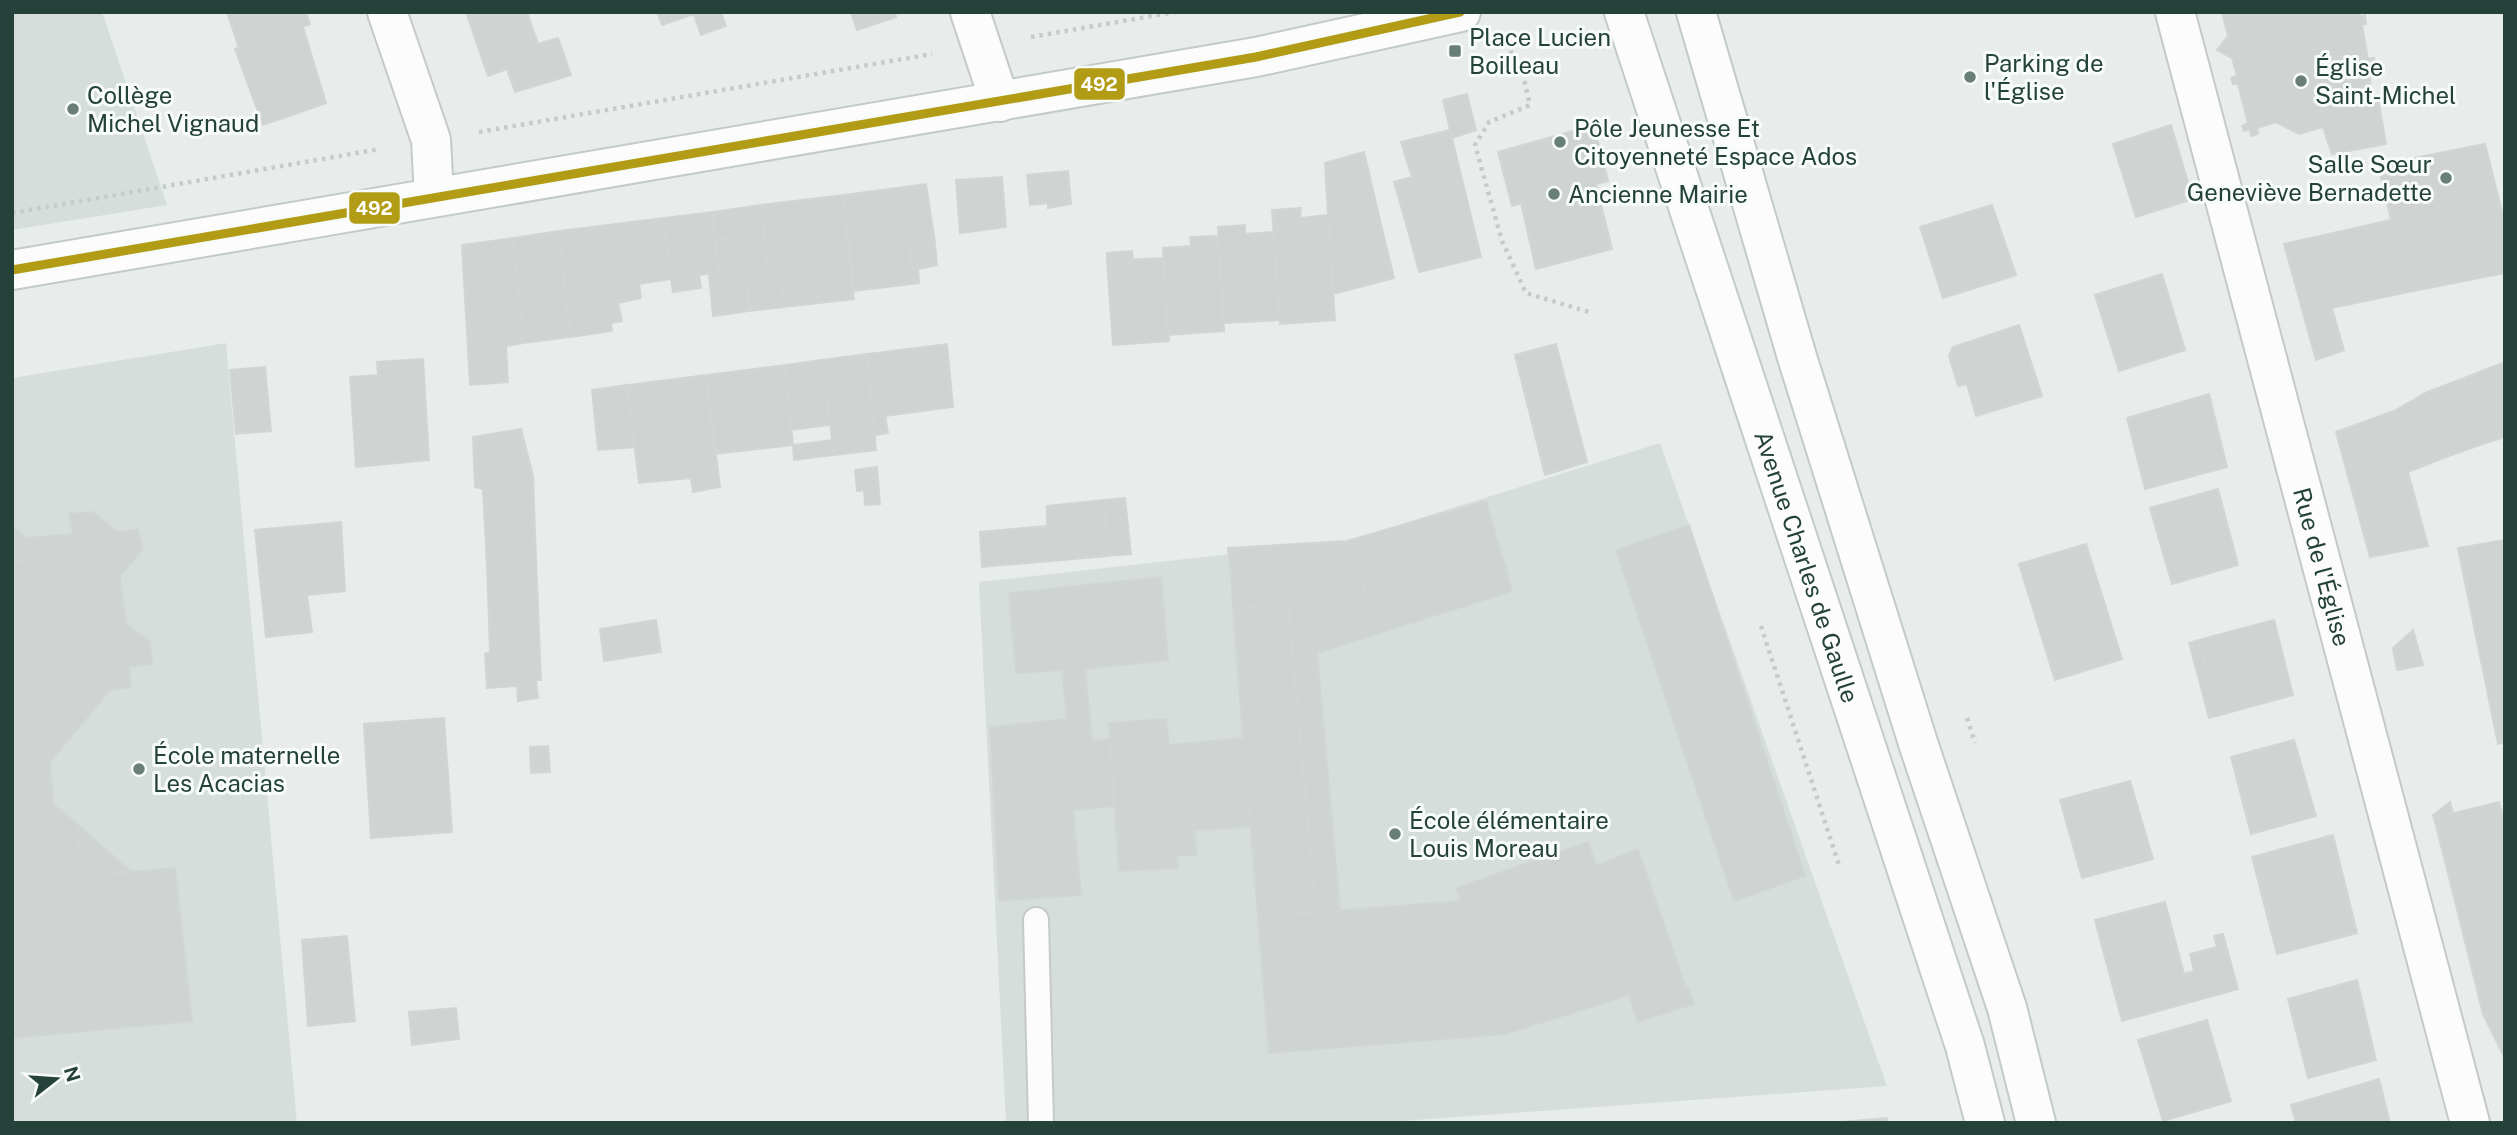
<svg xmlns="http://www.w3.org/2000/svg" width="2517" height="1135" font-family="'Public Sans',sans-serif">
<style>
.built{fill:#d6dedb}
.building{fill:#cfd4d2;stroke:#d1d6d4;stroke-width:2}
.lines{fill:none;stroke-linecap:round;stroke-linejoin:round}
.lane-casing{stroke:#c5cac8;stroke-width:28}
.street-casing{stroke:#c5cac8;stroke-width:42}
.secondary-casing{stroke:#c3cbc8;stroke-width:42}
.path{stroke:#c3ccca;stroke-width:4.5;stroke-dasharray:3.5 5;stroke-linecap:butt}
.lane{stroke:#fcfcfc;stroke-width:24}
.street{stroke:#fcfcfc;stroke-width:38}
.secondary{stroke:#fcfcfc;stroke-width:38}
.bus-1-casing{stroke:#f7fbf9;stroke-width:14}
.bus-1{stroke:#b29c16;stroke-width:9}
.poi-dot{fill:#697e78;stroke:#f7fbf9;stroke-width:2.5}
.labels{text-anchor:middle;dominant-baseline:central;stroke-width:6;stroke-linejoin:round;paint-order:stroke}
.poi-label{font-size:24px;fill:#24423a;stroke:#f7fbf9;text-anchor:start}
.street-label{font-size:24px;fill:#24423a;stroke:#f7fbf9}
.line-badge{stroke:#f7fbf9;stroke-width:2.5}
.badge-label{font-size:19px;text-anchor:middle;font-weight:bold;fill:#fff}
</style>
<rect width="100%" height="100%" fill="#e8edeb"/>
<path class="built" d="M 12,12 L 102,12 L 167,205 L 12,230 Z
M 226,343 L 297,1123 L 12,1123 L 12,378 Z
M 1660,443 L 1887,1086 L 1375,1123 L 1006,1123 L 979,582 L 1347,541 Z"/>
<path class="building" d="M 227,12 L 306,12 L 310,24 L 239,48 Z
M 466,12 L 527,12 L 538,44 L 558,38 L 571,75 L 515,92 L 507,69 L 488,76 Z
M 657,12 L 693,12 L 694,14 L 662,25 Z
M 693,12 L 721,12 L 726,26 L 701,35 Z
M 851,12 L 895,12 L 896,17 L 857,30 Z
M 2222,12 L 2359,12 L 2360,17 L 2365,15 L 2366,24 L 2362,25 L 2368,59 L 2374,58 L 2376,67 L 2369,69 L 2372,99 L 2378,98 L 2386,144 L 2332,154 L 2323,127 L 2299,134 L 2276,122 L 2257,128 L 2258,134 L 2251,136 L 2250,129 L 2244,131 L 2242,126 L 2248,123 L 2238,84 L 2233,84 L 2231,78 L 2237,76 L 2232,58 L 2217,50 L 2228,36 Z
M 303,27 L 326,103 L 263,125 L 235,49 Z
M 1467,94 L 1476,130 L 1452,138 L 1443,100 Z
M 1594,125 L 1608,181 L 1596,184 L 1612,249 L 1536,269 L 1521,203 L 1512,206 L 1498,152 Z
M 2171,125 L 2193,199 L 2136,217 L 2113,144 Z
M 1450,130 L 1470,212 L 1407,227 L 1394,182 L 1412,177 L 1401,142 Z
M 2485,144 L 2498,196 L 2391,220 L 2378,165 Z
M 1364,152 L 1383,233 L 1374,235 L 1367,205 L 1328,215 L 1325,163 Z
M 1068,171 L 1071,204 L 1048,208 L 1048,203 L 1030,205 L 1027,175 Z
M 1002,177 L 1006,227 L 960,233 L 956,180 Z
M 926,184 L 935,243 L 910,247 L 912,267 L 888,270 L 884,251 L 850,255 L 843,195 Z
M 843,195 L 854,299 L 784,307 L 781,265 L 768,267 L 761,205 Z
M 2498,196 L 2505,223 L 2505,273 L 2408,292 L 2391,220 Z
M 761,205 L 764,235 L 715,240 L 712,212 Z
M 1367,205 L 1374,235 L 1383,233 L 1394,278 L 1333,294 L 1328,215 Z
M 1992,205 L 2016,275 L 1943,298 L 1920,227 Z
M 1301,208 L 1300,218 L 1328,215 L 1335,320 L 1280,324 L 1272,210 Z
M 712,212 L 719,272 L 671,279 L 663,218 Z
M 1470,212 L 1481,257 L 1419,272 L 1407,227 Z
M 663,218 L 671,279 L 639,284 L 641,298 L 618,303 L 622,321 L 611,323 L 612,331 L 570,337 L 559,231 Z
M 2391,220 L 2408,292 L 2332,308 L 2344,350 L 2316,360 L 2284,244 Z
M 1245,225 L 1245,234 L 1273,232 L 1280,320 L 1224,323 L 1218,227 Z
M 559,231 L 570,337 L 524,343 L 513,238 Z
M 764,235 L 768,267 L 746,269 L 749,311 L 713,316 L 709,274 L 719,272 L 715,240 Z
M 1217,236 L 1224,331 L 1168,335 L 1163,248 L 1191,246 L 1190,237 Z
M 513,238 L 524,343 L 506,346 L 508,382 L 470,385 L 462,245 Z
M 935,243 L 937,265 L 918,269 L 919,283 L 854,291 L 850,255 L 884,251 L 888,270 L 912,267 L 910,247 Z
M 1132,251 L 1133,259 L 1107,261 L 1107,253 Z
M 1163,258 L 1169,341 L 1113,345 L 1107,261 Z
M 781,265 L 784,307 L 749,311 L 746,269 Z
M 2162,274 L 2185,350 L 2119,371 L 2095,295 Z
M 699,275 L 701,288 L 673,292 L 671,279 Z
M 2019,325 L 2042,396 L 1976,416 L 1967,384 L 1958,386 L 1949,356 L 1953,347 Z
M 947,344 L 953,407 L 885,416 L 888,433 L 875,435 L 867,354 Z
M 1556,344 L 1587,462 L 1545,475 L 1515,355 Z
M 867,354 L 876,450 L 834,455 L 822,360 Z
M 423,359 L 429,460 L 356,467 L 351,389 L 379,385 L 377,362 Z
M 822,360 L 830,425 L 791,430 L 785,365 Z
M 2505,362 L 2505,437 L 2486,443 L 2464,378 Z
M 785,365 L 793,445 L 715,454 L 706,375 Z
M 265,367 L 271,431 L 236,434 L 230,370 Z
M 378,375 L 379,385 L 351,389 L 350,377 Z
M 706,375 L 720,487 L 693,492 L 691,478 L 639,483 L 627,385 Z
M 2464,378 L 2486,443 L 2449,456 L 2427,392 Z
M 627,385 L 635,447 L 598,450 L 592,390 Z
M 2427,392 L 2449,456 L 2408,472 L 2428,546 L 2370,557 L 2336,432 L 2394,411 Z
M 2209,394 L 2227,467 L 2145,489 L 2127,418 Z
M 521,429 L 533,476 L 536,559 L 487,565 L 483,489 L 475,487 L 473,437 Z
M 832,440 L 834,455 L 794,460 L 793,445 Z
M 877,467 L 880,504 L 865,505 L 864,490 L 857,491 L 855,470 Z
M 2218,489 L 2238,565 L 2172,584 L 2150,508 Z
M 1125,498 L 1131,554 L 1107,556 L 1104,500 Z
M 1104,500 L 1107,556 L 982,567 L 980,532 L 1047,526 L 1047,506 Z
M 1486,501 L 1506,569 L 1370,608 L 1359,571 L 1232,585 L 1228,548 L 1347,541 Z
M 92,512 L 118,532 L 138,529 L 143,549 L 120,576 L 126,624 L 150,642 L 152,664 L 129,667 L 131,687 L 110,690 L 50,762 L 53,804 L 77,824 L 81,868 L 91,875 L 175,868 L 192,1021 L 12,1038 L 12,562 L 53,558 L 73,534 L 69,514 Z
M 341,522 L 345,591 L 307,595 L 312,632 L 266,637 L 255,530 Z
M 1689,525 L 1805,876 L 1734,901 L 1616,550 Z
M 12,526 L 27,538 L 73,534 L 53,558 L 12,562 Z
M 2505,540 L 2505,645 L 2479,651 L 2458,548 Z
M 2086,544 L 2122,659 L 2055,680 L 2019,564 Z
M 536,559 L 541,680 L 536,680 L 538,698 L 518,701 L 517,686 L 487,688 L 485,654 L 490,652 L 487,565 Z
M 1506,569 L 1512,591 L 1317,653 L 1340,911 L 1316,913 L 1288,603 L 1233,609 L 1232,585 L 1359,571 L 1370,608 Z
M 1161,577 L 1168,660 L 1085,669 L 1092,741 L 1110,739 L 1114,806 L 1073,810 L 1081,895 L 999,901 L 990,727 L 1067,719 L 1062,670 L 1016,673 L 1009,593 Z
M 1288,603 L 1316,913 L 1258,917 L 1249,808 L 1175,813 L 1177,831 L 1195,830 L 1196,855 L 1177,856 L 1178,868 L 1119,871 L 1109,723 L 1166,719 L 1169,745 L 1243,738 L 1233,609 Z
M 656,620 L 661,652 L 604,661 L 600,629 Z
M 2274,620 L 2293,695 L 2209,718 L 2201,687 L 2210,685 L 2199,640 Z
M 2413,630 L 2423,665 L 2397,670 L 2393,648 Z
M 2199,640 L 2210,685 L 2201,687 L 2189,643 Z
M 2505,645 L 2505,742 L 2498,744 L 2479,651 Z
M 444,718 L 452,832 L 371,838 L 364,724 Z
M 2294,740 L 2316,816 L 2251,834 L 2231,757 Z
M 548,746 L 550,772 L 531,773 L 530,747 Z
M 2130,781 L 2153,859 L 2082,878 L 2060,800 Z
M 2450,802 L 2453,813 L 2434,818 L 2433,815 Z
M 2499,802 L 2505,825 L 2505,864 L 2449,877 L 2434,818 Z
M 1249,808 L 1251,827 L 1177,831 L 1175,813 Z
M 77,824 L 133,873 L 91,875 L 81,868 Z
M 2333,835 L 2357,933 L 2277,954 L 2252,857 Z
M 1588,842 L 1596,866 L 1638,849 L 1686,988 L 1688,987 L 1694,1004 L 1638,1022 L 1629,995 L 1506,1034 L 1269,1053 L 1258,917 L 1461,901 L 1456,888 Z
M 2505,864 L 2505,1020 L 2483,1014 L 2449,877 Z
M 2165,902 L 2184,974 L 2194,971 L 2190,954 L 2217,947 L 2214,936 L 2223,934 L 2238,989 L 2122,1021 L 2095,920 Z
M 347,936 L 355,1021 L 308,1026 L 302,940 Z
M 2357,980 L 2376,1060 L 2308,1078 L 2288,999 Z
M 456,1008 L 459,1039 L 412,1045 L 409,1012 Z
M 2483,1014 L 2505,1020 L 2505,1059 Z
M 2207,1020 L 2231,1101 L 2163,1121 L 2138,1040 Z
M 2379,1079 L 2390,1123 L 2296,1123 L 2291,1105 Z
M 1887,1118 L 1887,1123 L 1828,1123 Z"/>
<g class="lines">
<g class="lane-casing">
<path id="lane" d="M 1036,920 L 1041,1123"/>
</g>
<g class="street-casing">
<g id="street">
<path d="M 387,12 L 431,140 L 434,196"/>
<path d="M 970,12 L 1000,102"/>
<path id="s1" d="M 2175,12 L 2470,1123"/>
</g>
</g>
<g class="secondary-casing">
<g id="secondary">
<path id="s2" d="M 1624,12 L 1965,1046 L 1985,1123"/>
<path d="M 1696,12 L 1797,357 L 1919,746 L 2007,1008 L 2036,1123"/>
<path d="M 12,270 L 1256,57 L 1461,12"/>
</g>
</g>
<path class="path" d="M 1507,34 L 1513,61 L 1523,75 L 1530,105 L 1489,122 L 1475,145 L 1502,241 L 1526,293 L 1589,312
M 1031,37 L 1175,12
M 479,132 L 932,54
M 12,213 L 380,149
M 1761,626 L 1839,865
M 1967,718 L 1975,743"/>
<use href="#lane" class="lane"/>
<use href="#street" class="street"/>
<use href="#secondary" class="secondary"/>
<g class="bus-1-casing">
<path id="bus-1" d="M 12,270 L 1256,57 L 1460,12"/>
</g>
<use href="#bus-1" class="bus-1"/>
</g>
<g class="poi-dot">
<rect x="1448" y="44" width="14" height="14" rx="3.5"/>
<circle cx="1970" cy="77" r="7"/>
<circle cx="2301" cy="81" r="7"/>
<circle cx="73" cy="109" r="7"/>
<circle cx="1560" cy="142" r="7"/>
<circle cx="2446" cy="178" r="7"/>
<circle cx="1554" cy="194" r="7"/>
<circle cx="139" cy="769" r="7"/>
<circle cx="1395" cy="834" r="7"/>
</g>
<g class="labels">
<g class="poi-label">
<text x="1469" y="37">Place Lucien<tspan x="1469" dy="28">Boilleau</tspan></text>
<text x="1984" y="63">Parking de<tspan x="1984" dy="28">l'Église</tspan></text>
<text x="2315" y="67">Église<tspan x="2315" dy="28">Saint-Michel</tspan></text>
<text x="87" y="95">Collège<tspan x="87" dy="28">Michel Vignaud</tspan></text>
<text x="1574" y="128">Pôle Jeunesse Et<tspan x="1574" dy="28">Citoyenneté Espace Ados</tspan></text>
<text x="2432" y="164" text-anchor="end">Salle Sœur<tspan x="2432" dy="28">Geneviève Bernadette</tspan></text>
<text x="1568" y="194">Ancienne Mairie</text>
<text x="153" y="755">École maternelle<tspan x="153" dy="28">Les Acacias</tspan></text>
<text x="1409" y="820">École élémentaire<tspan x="1409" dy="28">Louis Moreau</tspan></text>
</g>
<g class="street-label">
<text stroke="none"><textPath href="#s2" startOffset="584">Avenue Charles de Gaulle</textPath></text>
<text stroke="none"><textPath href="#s1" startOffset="574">Rue de l'Église</textPath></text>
</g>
</g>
<g class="line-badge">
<rect x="1073" y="67" width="53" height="34" rx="7" fill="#b29c16"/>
<rect x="348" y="191" width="53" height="34" rx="7" fill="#b29c16"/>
</g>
<g class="badge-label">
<text x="1099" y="91">492</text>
<text x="374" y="215">492</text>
</g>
<rect width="2517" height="1135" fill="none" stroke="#24423a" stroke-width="28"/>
<g transform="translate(56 1079) rotate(73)" stroke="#f7fbf9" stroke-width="5" paint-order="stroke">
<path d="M0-5L12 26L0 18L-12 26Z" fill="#24423a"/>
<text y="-10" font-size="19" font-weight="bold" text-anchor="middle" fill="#24423a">N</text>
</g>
</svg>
